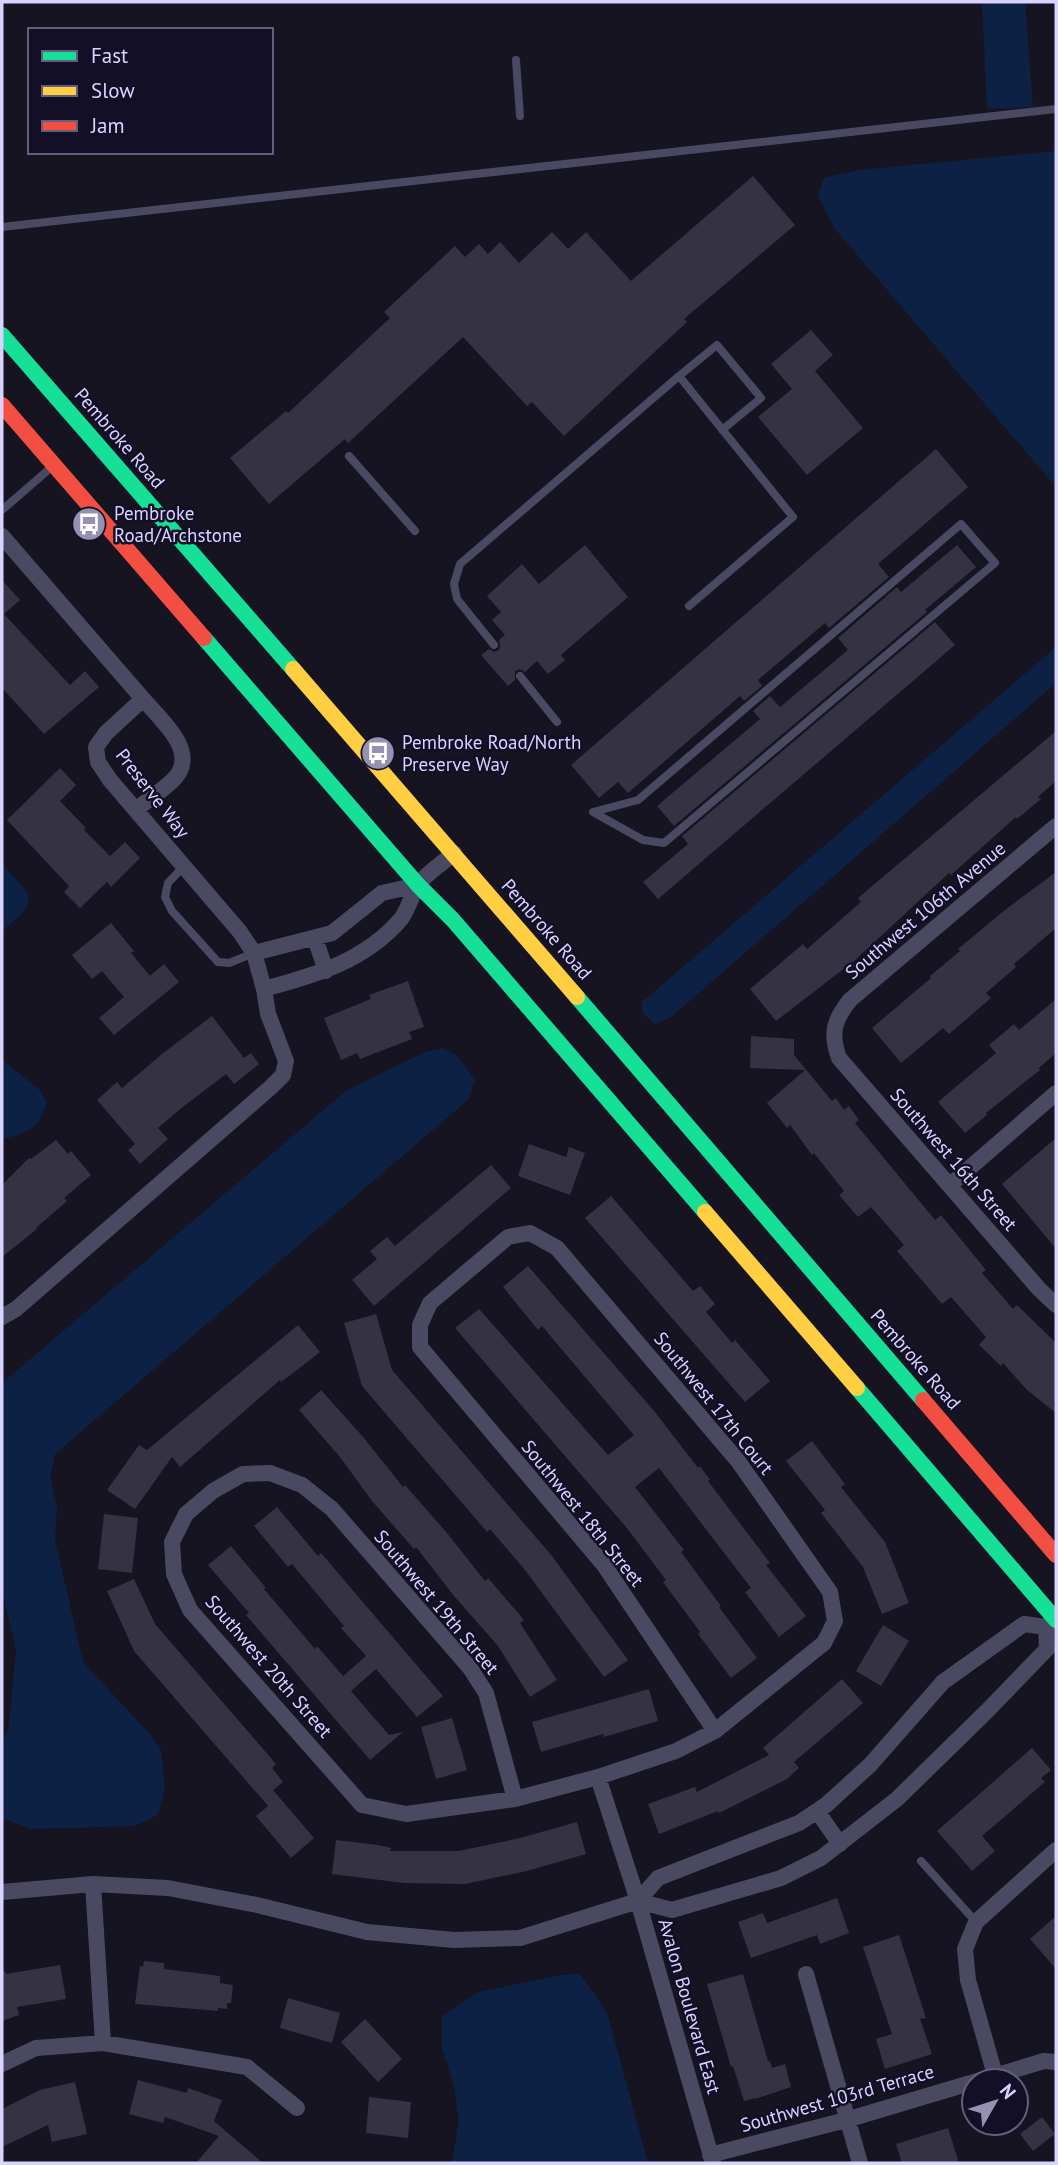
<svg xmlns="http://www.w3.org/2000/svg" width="1058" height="2165" font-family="'PT Sans',sans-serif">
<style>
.water{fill:#0d2144}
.building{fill:#343243}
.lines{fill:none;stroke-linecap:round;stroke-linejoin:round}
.lane{stroke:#4a4962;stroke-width:8}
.street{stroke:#4a4962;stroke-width:16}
.fast{stroke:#16e098;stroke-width:16}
.slow{stroke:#ffcf43;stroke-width:16}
.jam{stroke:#f24e42;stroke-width:16}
.labels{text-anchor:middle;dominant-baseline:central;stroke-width:5;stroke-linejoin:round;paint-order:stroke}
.street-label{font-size:19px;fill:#d9d4ff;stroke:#130f26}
.poi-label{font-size:19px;fill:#d9d4ff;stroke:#130f26;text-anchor:start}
</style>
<rect width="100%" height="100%" fill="#161421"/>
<path class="water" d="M 982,2 L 1025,2 L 1033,107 L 987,109 Z
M 1056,151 L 1056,487 L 835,229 L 818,195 L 824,178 L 859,170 Z
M 1056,647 L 1056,683 L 670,1018 L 655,1024 L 642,1013 L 642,1002 Z
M 2,864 C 33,898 42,899 2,931 Z
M 443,1048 L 456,1055 L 475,1080 L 469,1099 L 55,1454 L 50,1476 L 57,1507 L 55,1540 L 83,1662 L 148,1732 L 161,1750 L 165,1788 L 158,1815 L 134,1826 L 32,1829 L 2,1818 L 2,1741 L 9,1726 L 16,1650 L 2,1590 L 2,1383 L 347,1090 L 425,1052 Z
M 2,1060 L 40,1090 L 47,1103 C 37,1130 29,1133 2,1139 Z
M 580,1974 L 607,2012 L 648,2163 L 452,2163 L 459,2121 L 454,2087 L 442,2048 L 442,2016 L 478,1992 L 561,1975 Z"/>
<path class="building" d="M 753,176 L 795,225 L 684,319 L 687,322 L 564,436 L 532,402 L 527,406 L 463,337 L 348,443 L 345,439 L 269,504 L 230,458 L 286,411 L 288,413 L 390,318 L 384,312 L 455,246 L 465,257 L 479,244 L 488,254 L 500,242 L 519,263 L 552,232 L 568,249 L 586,232 L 631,281 Z
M 811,330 L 833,355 L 815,371 L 863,428 L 807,475 L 758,417 L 792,389 L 771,364 Z
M 936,449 L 968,487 L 878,564 L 889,577 L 829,628 L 825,623 L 758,680 L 762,686 L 744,701 L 740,696 L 628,793 L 618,782 L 599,798 L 571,765 Z
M 585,545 L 628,597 L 561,655 L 565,660 L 548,674 L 537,661 L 525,672 L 520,669 L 515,671 L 515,680 L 508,686 L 481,655 L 489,649 L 494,652 L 499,650 L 500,645 L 499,640 L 505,635 L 492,620 L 501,612 L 487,596 L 522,564 L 539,584 Z
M 957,545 L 976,567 L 925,610 L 927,612 L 674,826 L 657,806 L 760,719 L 753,711 L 770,696 L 780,707 L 848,650 L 838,638 L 897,587 L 901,592 Z
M 2,580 L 20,600 L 4,614 L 70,685 L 85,671 L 99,687 L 44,734 L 2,688 Z
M 935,622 L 955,645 L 658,899 L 643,882 L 688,844 L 682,836 Z
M 1056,731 L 1056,781 L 1038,797 L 1041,799 L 1017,819 L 1016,817 L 951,875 L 949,873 L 854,961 L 776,1021 L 750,989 L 803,944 L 807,949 L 861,902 L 858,898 Z
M 60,768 L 76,785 L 60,801 L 86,828 L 84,830 L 110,856 L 125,842 L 140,858 L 111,887 L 107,882 L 80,908 L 64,892 L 69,886 L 7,820 Z
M 1056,872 L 1056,928 L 1014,964 L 1016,967 L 986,993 L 991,998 L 949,1034 L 943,1028 L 901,1063 L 872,1028 L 931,978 L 930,976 L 960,951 L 958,949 L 1005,910 Z
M 111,923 L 134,951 L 131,953 L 150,976 L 164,964 L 179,982 L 114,1035 L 99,1018 L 124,997 L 102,971 L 92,979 L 72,955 Z
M 408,981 L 424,1027 L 409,1032 L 412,1039 L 360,1059 L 357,1053 L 341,1060 L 324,1018 L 371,999 L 369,995 Z
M 1056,999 L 1056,1053 L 1039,1068 L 1040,1070 L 986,1113 L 987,1115 L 965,1133 L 938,1102 L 996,1053 L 989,1045 L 1014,1024 L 1019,1030 Z
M 212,1016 L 244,1058 L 251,1053 L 259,1064 L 234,1084 L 226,1074 L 179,1110 L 158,1128 L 168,1139 L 140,1164 L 128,1150 L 135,1144 L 97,1100 L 117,1082 L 122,1088 L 162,1054 Z
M 751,1036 L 794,1039 L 794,1055 L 832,1101 L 836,1098 L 844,1110 L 849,1106 L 859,1120 L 855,1123 L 935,1220 L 941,1215 L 986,1270 L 982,1273 L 1013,1309 L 1017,1305 L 1056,1343 L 1056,1413 L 1027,1390 L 1003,1363 L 1001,1366 L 979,1345 L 986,1337 L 951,1297 L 942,1304 L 897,1251 L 904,1245 L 871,1207 L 858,1217 L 839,1195 L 844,1191 L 814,1153 L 812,1155 L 790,1125 L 787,1128 L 767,1103 L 805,1070 L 750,1068 Z
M 1056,1138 L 1056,1249 L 1002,1184 Z
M 56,1140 L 68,1154 L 71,1151 L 91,1175 L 64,1198 L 67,1201 L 36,1228 L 37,1229 L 2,1257 L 2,1185 L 29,1158 L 31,1159 Z
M 529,1144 L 566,1157 L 569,1147 L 585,1153 L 570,1195 L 518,1176 Z
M 491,1165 L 511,1188 L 374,1306 L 352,1280 L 377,1259 L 370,1251 L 387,1237 L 395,1246 Z
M 611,1196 L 693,1291 L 700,1286 L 715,1304 L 706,1312 L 732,1343 L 735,1340 L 770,1381 L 745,1402 L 585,1218 Z
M 528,1266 L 655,1412 L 698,1468 L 700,1466 L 710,1480 L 708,1481 L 770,1563 L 766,1565 L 806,1616 L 779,1637 L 745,1592 L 751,1588 L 659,1468 L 635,1487 L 684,1550 L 681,1552 L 721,1606 L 719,1607 L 757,1658 L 731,1678 L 698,1634 L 700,1632 L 663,1582 L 666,1580 L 626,1527 L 455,1328 L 479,1309 L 608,1455 L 634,1435 L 542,1326 L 538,1330 L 503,1287 Z
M 376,1314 L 392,1370 L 552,1556 L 628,1660 L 604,1677 L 525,1570 L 490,1529 L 487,1532 L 362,1386 L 344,1323 Z
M 298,1325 L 320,1352 L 297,1370 L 281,1382 L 280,1380 L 180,1467 L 172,1457 L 135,1509 L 107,1490 L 139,1445 L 147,1450 Z
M 321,1390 L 364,1438 L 403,1487 L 405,1485 L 447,1533 L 485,1581 L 488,1578 L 524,1620 L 520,1623 L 557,1680 L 530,1697 L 498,1646 L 454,1596 L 416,1547 L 414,1549 L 372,1501 L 340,1457 L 299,1410 Z
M 812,1441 L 845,1484 L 841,1487 L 885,1542 L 909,1603 L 882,1614 L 863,1567 L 821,1513 L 825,1510 L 786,1461 Z
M 277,1507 L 318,1556 L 321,1553 L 443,1696 L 417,1717 L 376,1669 L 351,1691 L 389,1735 L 403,1732 L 370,1760 L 246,1615 L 249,1613 L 208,1565 L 231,1546 L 266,1588 L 264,1589 L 315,1649 L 317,1646 L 343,1676 L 366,1656 L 341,1628 L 344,1626 L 292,1564 L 288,1567 L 254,1526 Z
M 104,1514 L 138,1518 L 132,1573 L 98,1569 Z
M 134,1579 L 155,1624 L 276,1764 L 272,1768 L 283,1782 L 273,1790 L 314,1838 L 291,1858 L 256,1816 L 268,1806 L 134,1651 L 107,1591 Z
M 883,1625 L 909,1641 L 881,1686 L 856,1671 Z
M 842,1679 L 863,1703 L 794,1762 L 799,1768 L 787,1779 L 719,1813 L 718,1811 L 659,1834 L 648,1804 L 695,1787 L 697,1792 L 769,1755 L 763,1748 Z
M 649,1689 L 658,1721 L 604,1737 L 603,1734 L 541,1752 L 532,1722 Z
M 452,1718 L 467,1770 L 436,1779 L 421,1727 Z
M 1032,1748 L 1051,1770 L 1041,1778 L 1045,1782 L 982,1836 L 995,1851 L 972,1871 L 937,1831 Z
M 577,1822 L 586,1854 L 527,1871 L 465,1884 L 404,1883 L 332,1874 L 336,1840 L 378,1845 L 391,1848 L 390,1851 L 459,1851 L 520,1838 Z
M 837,1898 L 849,1933 L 820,1944 L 817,1935 L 751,1958 L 738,1922 L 763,1913 L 767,1923 Z
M 1056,1916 L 1056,1969 L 1030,1939 Z
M 899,1935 L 926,2018 L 920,2019 L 932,2054 L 885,2069 L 876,2039 L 892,2034 L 863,1947 Z
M 144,1961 L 164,1963 L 164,1969 L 220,1976 L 220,1983 L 233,1985 L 231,2003 L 227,2003 L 227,2009 L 218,2008 L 218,2011 L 135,2004 L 140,1966 L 143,1967 Z
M 60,1965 L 66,1999 L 17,2007 L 19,2015 L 2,2021 L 2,1972 L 5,1971 L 6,1974 Z
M 743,1974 L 768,2061 L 770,2061 L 772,2068 L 785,2064 L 791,2087 L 755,2099 L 755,2098 L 744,2101 L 733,2066 L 731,2067 L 707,1984 Z
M 288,1998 L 340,2013 L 332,2043 L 280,2028 Z
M 365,2019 L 402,2059 L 378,2082 L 341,2042 Z
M 138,2080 L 187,2093 L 188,2088 L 222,2100 L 214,2121 L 263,2163 L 196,2163 L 219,2136 L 165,2117 L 163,2123 L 129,2114 Z
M 75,2082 L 87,2134 L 52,2142 L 48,2125 L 2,2147 L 2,2109 L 40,2090 Z
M 369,2097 L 411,2102 L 408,2138 L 366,2133 Z
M 1042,2117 L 1055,2134 L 1033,2151 L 1020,2134 Z
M 948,2128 L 959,2163 L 902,2163 L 896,2144 Z"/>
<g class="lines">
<path class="lane" d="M 516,60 L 520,116
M 2,227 L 1056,109
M 679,376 L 717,345 L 761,398 L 722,430
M 349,456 L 415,531
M 2,510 L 54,465
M 961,524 L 995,563 L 664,843 L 643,840 L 593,812 L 638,800 Z
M 494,645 L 457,599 L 454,584 L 460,564 L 679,376 L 793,517 L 689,606
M 520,676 L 557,722
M 184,866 L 168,883 L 165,897 L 172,911 L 218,962 L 229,963 L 254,953
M 921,1861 L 976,1922"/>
<path class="street" d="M 2,536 L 143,699 L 106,733 L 96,747 L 98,762 L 110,780 L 240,932 L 254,953 L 264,989 L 268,1014 L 286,1061 L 283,1075 L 271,1087 L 16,1309 L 2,1317
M 136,810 C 148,799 164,790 175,778 C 199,751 160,719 143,699
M 1056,826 L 850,1000 C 834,1020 830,1033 839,1058 L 1039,1289 L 1056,1305
M 315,938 L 326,971
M 254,953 L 332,933 L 382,893 L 418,885
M 264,989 C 316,975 365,961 401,919 C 409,908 411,896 418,885 C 426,873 443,863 454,853
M 950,1185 L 1056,1093
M 598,1777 L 676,1751 L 715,1731 L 824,1643 L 835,1621 L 830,1592 L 738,1461 L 557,1248 L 530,1233 L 508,1237 L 430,1303 L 420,1325 L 420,1347 L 604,1565 L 715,1731
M 515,1799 L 486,1693 L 470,1668 L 332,1509 L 302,1485 L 270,1473 L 243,1474 L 213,1491 L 186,1514 L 172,1542 L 174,1574 L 190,1610 L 362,1805 L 406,1814 L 515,1799 L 598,1777 L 638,1901 L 713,2163
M 817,1811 L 840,1844
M 93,1884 L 103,2043
M 2,1892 L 93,1884 L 168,1888 L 257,1905 L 367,1932 L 454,1940 L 520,1938 L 638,1901 L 672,1910 L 781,1878 L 821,1858 L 897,1799 L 987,1711 L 1047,1649 L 1046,1627 L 1056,1618
M 638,1901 L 658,1878 L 799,1823 L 826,1805 L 870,1765 L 943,1682 L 1024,1624 L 1046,1627
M 806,1974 L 860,2163
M 2,2064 L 36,2048 L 103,2043 L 247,2067 L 297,2108
M 995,2075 L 968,1980 L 965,1949 L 976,1922 L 1056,1850
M 710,2155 L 846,2120 L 1044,2061 L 1056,2062"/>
<path class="fast" d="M 2,335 L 293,669
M 204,638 L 418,885 L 453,920 L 705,1212
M 577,997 L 923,1400
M 857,1388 L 1056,1620"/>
<path class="slow" d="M 293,669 L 577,997
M 705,1212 L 857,1388"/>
<path class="jam" d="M 2,405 L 204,638
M 923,1400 L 1056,1555"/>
</g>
<defs>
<g id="bus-disc" transform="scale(1.75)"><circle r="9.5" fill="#9591b1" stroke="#130f26"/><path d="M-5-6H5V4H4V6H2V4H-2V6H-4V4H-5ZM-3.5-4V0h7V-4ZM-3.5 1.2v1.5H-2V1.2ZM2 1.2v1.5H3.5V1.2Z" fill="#fff"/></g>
</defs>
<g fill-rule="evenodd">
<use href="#bus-disc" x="89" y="524"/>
<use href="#bus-disc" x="378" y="753"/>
</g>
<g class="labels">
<g class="street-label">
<text transform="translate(120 438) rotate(49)">Pembroke Road</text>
<text transform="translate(153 793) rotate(52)">Preserve Way</text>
<text transform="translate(925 910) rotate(-40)">Southwest 106th Avenue</text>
<text transform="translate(547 929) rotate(49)">Pembroke Road</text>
<text transform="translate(954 1159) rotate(49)">Southwest 16th Street</text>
<text transform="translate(916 1359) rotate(49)">Pembroke Road</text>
<text transform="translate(714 1403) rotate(51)">Southwest 17th Court</text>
<text transform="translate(583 1513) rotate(51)">Southwest 18th Street</text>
<text transform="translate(437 1602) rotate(50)">Southwest 19th Street</text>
<text transform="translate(269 1666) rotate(49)">Southwest 20th Street</text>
<text transform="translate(690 2006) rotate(74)">Avalon Boulevard East</text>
<text transform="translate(837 2098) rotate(-16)">Southwest 103rd Terrace</text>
</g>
<g class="poi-label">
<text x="114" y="513">Pembroke<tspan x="114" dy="22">Road/Archstone</tspan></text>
<text x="402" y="742">Pembroke Road/North<tspan x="402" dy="22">Preserve Way</tspan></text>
</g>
</g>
<rect width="1058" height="2165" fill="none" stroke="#d9d4ff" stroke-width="7"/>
<rect x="28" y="28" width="245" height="126" fill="#130f26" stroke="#625e7d" stroke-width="2"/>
<rect x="42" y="51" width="35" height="10" fill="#16e098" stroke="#625e7d" stroke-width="2"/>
<text x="91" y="63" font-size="21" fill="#d9d4ff">Fast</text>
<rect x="42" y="86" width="35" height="10" fill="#ffcf43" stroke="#625e7d" stroke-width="2"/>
<text x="91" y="98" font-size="21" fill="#d9d4ff">Slow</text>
<rect x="42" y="121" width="35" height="10" fill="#f24e42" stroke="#625e7d" stroke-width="2"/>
<text x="91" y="133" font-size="21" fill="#d9d4ff">Jam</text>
<g transform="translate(995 2102) rotate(51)"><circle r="33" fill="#130f26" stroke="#625e7d" stroke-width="2"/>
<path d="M0-5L12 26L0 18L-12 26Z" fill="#9591b1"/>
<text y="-10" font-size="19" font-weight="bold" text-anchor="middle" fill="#d9d4ff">N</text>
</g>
</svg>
